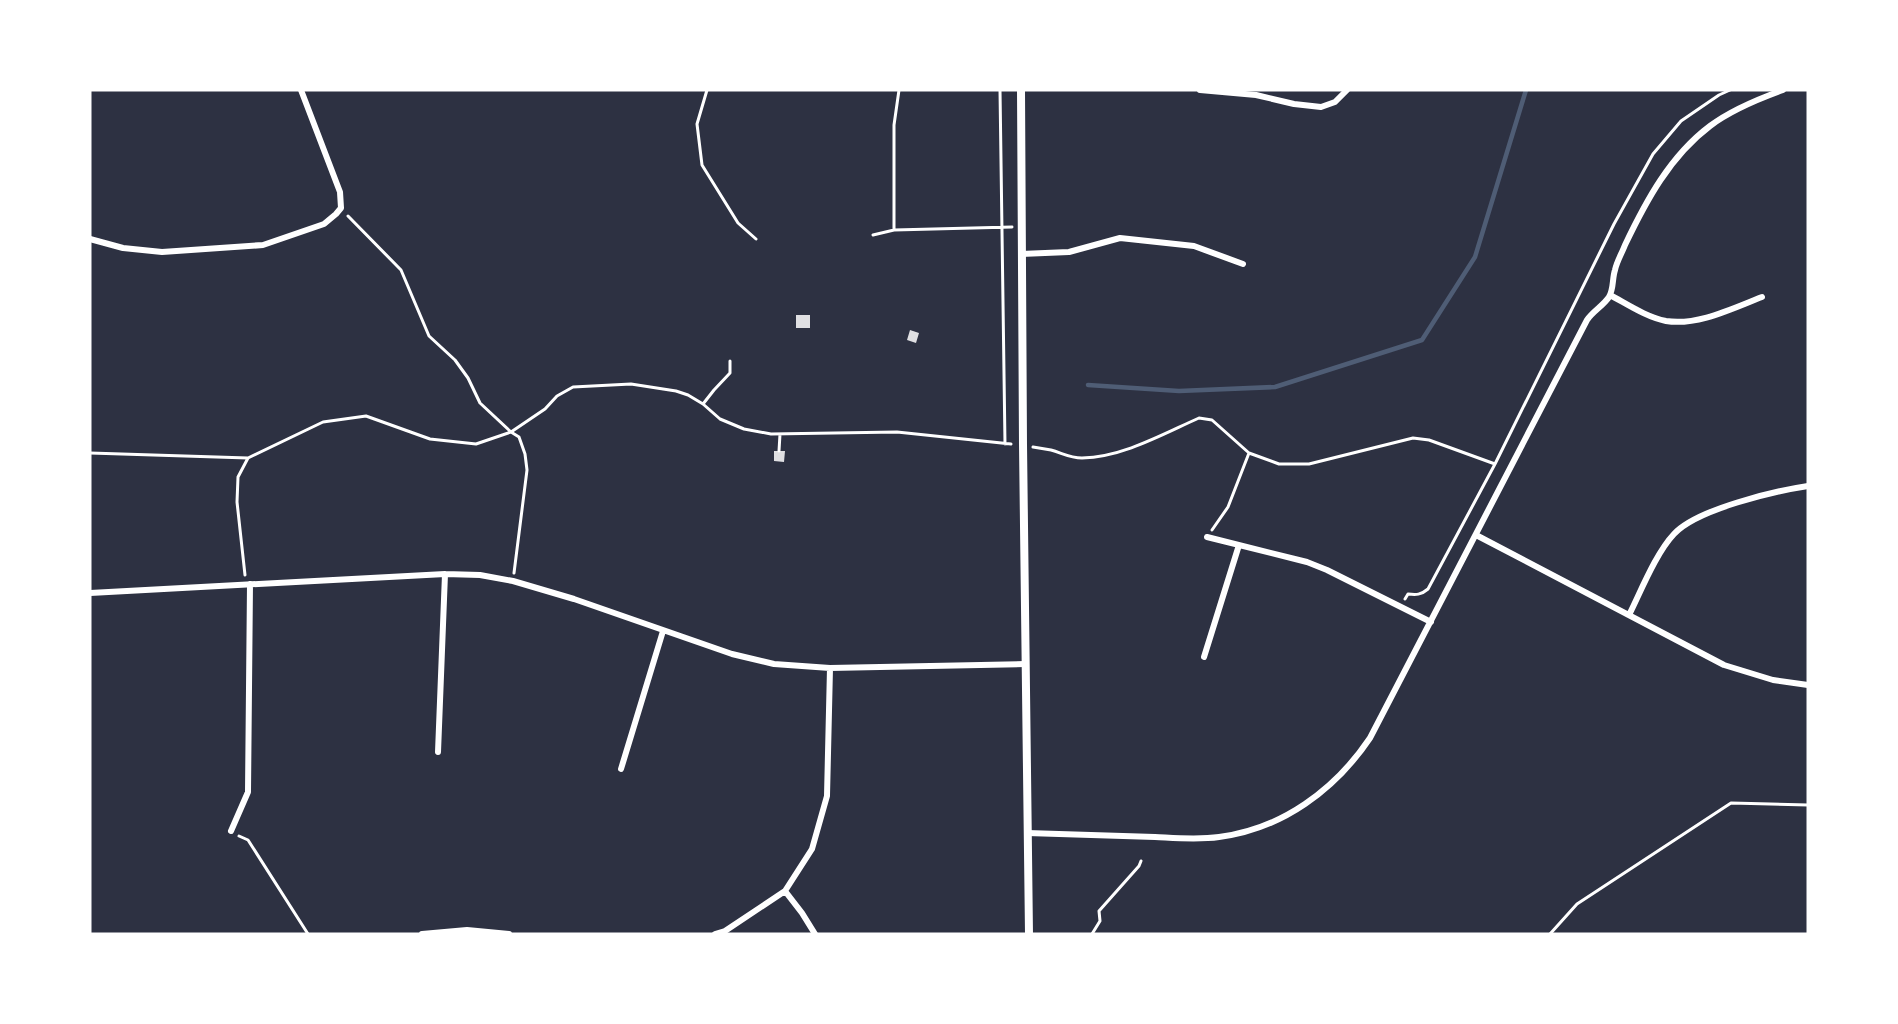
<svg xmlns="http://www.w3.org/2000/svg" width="1898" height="1024" font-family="'Alegreya Sans',sans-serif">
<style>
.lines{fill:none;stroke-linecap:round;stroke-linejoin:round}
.stream{stroke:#4f5d75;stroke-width:4.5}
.building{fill:#e0e0e3}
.path{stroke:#fff;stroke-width:3}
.service{stroke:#fff;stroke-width:3}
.minor{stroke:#fff;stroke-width:6}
.secondary{stroke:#fff;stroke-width:8}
</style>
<rect width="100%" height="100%" fill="#2d3142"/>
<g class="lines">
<path class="stream" d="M 1088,385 L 1179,391 L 1275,387 L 1422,340 L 1475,257 L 1526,90"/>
</g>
<path class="building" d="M 796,315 L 810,315 L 810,328 L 796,328 Z
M 910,330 L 919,333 L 916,343 L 907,340 Z
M 774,451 L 785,451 L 784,462 L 774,461 Z"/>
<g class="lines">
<path class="path" d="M 707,90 L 697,124 L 702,165 L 738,223 L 756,239
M 1000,90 L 1005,444
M 348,216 L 401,270 L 429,336 L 455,360 L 468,378 L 480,403 L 511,432 L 519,437 L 525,454 L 527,470 L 514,573
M 894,230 L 894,125 L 899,90
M 873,235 L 894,230 L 1012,227
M 703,404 L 714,390 L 730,373 L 730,361
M 1033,447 C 1039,448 1045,449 1051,450 C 1062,453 1070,458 1082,458 C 1123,457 1163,434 1199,418 L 1212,420 L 1249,453 L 1279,464 L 1309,464 L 1413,438 L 1429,440 L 1495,464
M 779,451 L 780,434
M 90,453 L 248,458 L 323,422 L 366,416 L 430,439 L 476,444 L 511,432 L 545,409 L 557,396 L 573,387 L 631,384 L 676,391 L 688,395 L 703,404 L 720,419 L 744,429 L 771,434 L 897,432 L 1011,444
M 1212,530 L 1228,507 L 1249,453
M 245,575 L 237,502 L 238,477 L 248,458
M 1405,599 L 1408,594 C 1416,595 1421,595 1428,589 L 1495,464 L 1614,224 L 1653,154 L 1681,121 L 1719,95 L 1730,90
M 239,836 L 248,840 L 308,934
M 1092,934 L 1100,921 L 1099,911 L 1139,866 L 1141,861"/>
<path class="service" d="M 1550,934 L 1577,904 L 1731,803 L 1808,805"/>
<path class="minor" d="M 1200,90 L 1256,95 L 1294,104 L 1321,107 L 1335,102 L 1347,90
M 90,239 L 123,248 L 162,252 L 263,245 L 324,224 L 336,214 L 341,208 L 340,192 L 301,90
M 1021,254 L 1069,252 L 1120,238 L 1194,246 L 1243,264
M 1610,295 C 1627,304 1646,317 1666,321 C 1698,326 1733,308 1762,297
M 1476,535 L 1724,665 L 1773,680 L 1808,685
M 1207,537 L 1307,562 L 1327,570 L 1431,622
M 90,593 L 445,574 L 480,575 L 513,581 L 574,599 L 732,654 L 774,664 L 830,668 L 1025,664
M 1629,615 C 1641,591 1656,553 1674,534 C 1697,509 1775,491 1808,486
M 1204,657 L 1239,545
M 438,752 L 445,574
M 621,769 L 663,631
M 231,831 L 248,792 L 250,584
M 1027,833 C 1070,834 1112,836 1155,837 C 1176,838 1198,840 1219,837 C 1282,829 1335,790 1370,738 L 1587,320 C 1593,311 1603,306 1609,297 C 1614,288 1612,279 1615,270 C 1617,261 1622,253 1625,245 C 1646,201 1670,156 1710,126 C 1731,110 1758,99 1783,90
M 785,891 L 802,913 L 815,934
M 422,934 L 467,930 L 509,934
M 715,934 L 725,931 L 785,891 L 812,849 L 827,796 L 830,668"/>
<path class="secondary" d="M 1021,90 L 1023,444 L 1029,934"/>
</g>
<rect width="1898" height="1024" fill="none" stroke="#ffffff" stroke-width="183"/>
</svg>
